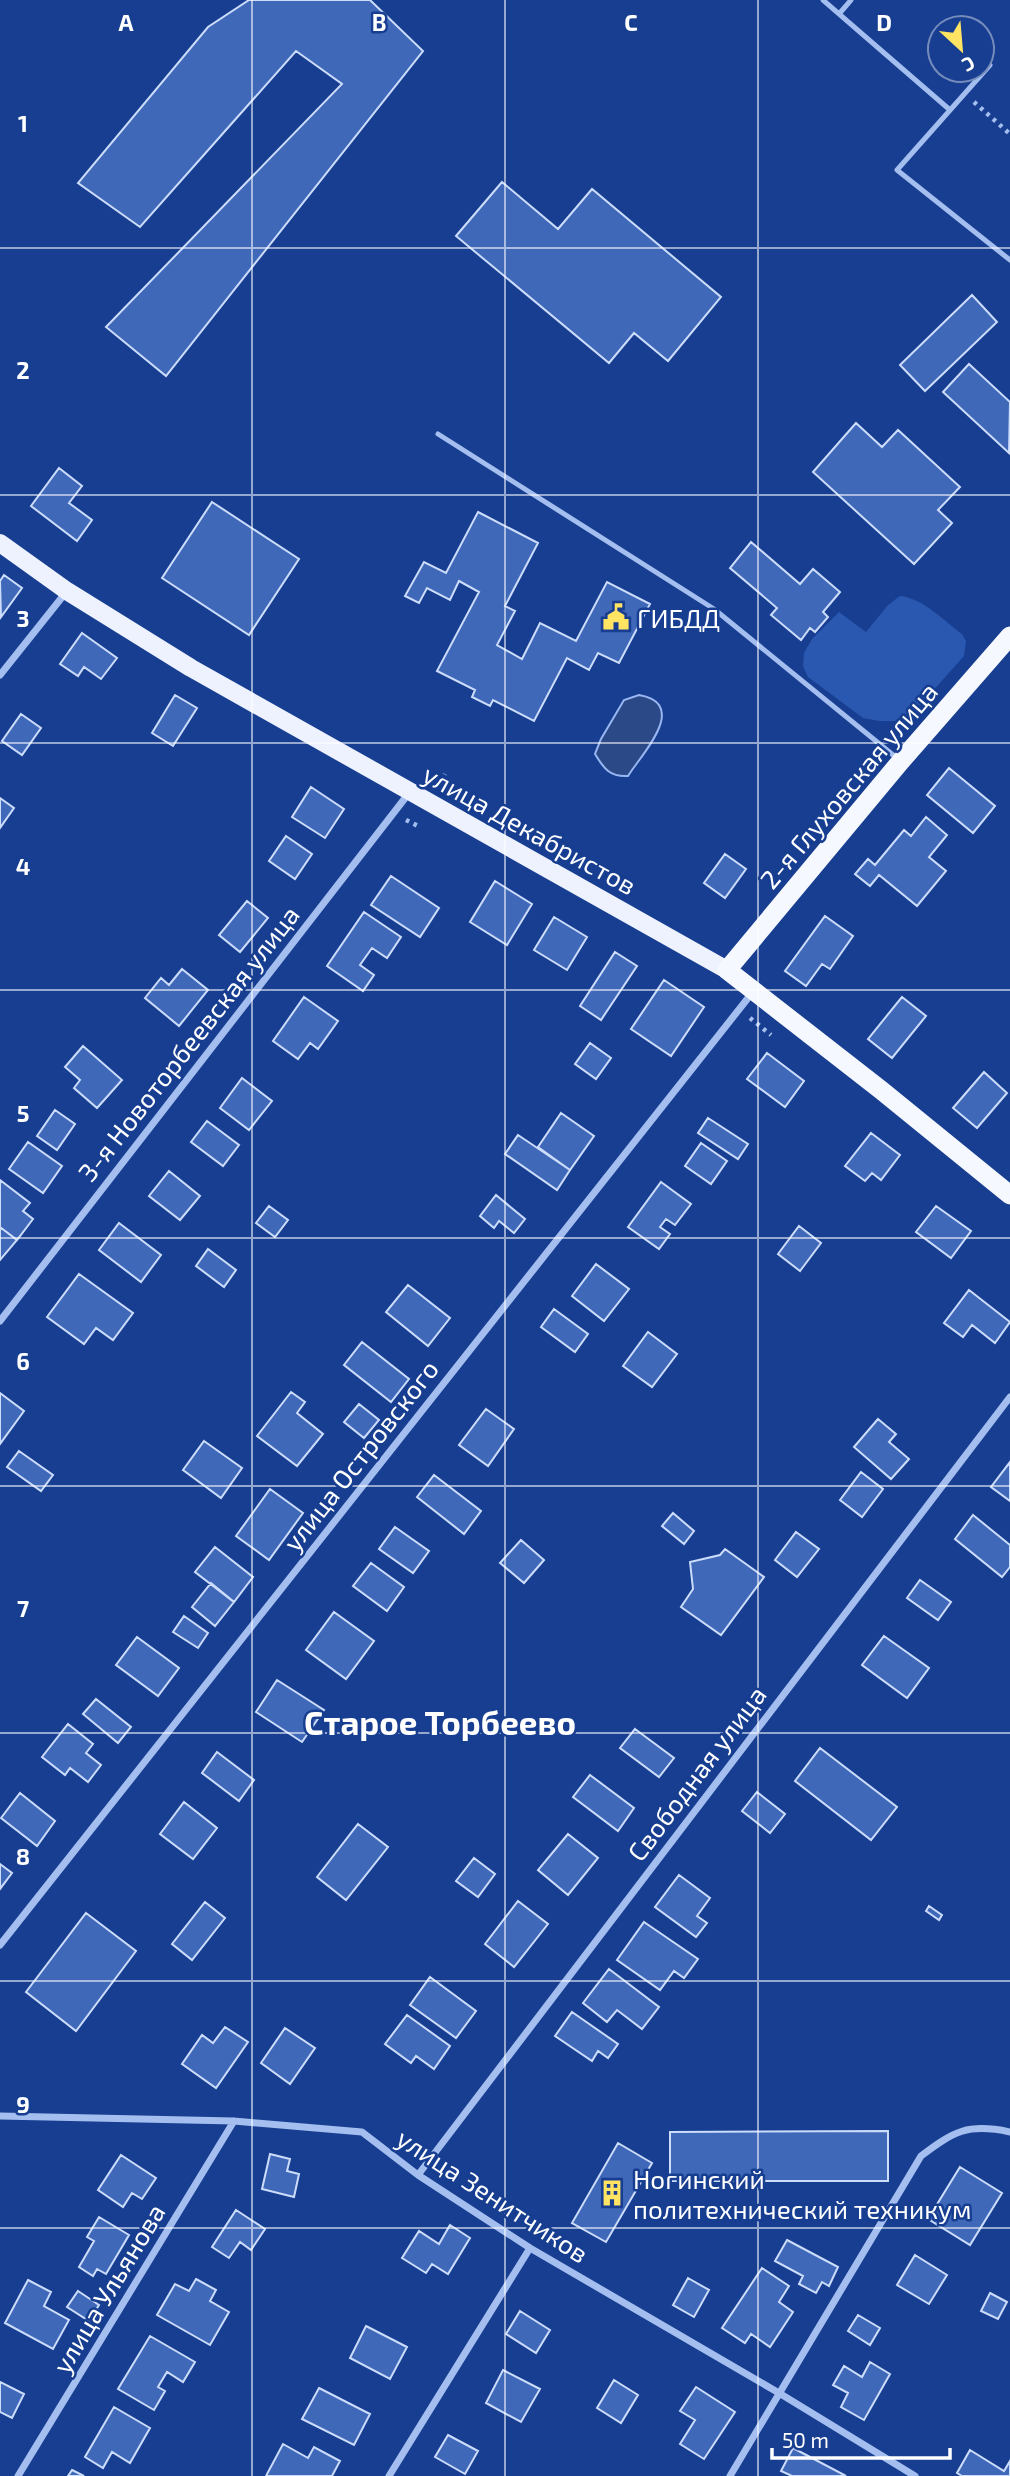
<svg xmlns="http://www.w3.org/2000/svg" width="1010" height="2476" font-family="'Exo 2',sans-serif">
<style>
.green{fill:#2a57af}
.water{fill:#2c4987;stroke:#98b7f2;stroke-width:2}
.building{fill:#4068b9;stroke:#ccdcfb;stroke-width:2}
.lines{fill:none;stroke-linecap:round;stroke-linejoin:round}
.path{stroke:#a5bef0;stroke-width:4.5;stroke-dasharray:3.5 5;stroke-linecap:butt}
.service{stroke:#a5bef0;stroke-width:5}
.minor{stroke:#a5bef0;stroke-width:7}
.primary{stroke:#eef2ff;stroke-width:18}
.trunk{stroke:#f6f8ff;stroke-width:19}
.grid{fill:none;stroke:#fff;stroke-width:2;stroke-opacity:0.55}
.labels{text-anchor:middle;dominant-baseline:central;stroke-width:5;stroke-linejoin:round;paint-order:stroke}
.poi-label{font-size:26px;fill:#fff;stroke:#173e90;text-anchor:start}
.street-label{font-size:26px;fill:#fff;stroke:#173e90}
.district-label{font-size:33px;font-weight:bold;fill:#fff;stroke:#173e90}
.grid-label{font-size:23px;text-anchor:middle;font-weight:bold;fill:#fff;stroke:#173e90;stroke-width:5;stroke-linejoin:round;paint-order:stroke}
</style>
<rect width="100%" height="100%" fill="#173e90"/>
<path class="green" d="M 900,596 C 923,598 944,621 962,634 L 966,641 L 964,656 L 931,693 L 911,714 L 896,721 L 879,721 L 863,718 L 808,677 L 803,666 L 804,653 L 812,639 L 839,612 L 866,632 L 888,605 Z"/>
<path class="water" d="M 639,695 C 691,704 640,756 628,776 C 610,777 604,769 595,754 L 601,739 L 624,700 Z"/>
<path class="building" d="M 249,0 L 370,0 L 423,51 L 166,376 L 106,327 L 342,84 L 296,51 L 140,227 L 78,183 L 208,27 Z
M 502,182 L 558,229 L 592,189 L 721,297 L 668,361 L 634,333 L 609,363 L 456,236 Z
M 972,295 L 997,322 L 925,391 L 900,365 Z
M 969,364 L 1010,402 L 1009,453 L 943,392 Z
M 856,423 L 882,447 L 898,430 L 960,487 L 938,510 L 952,523 L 914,564 L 813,472 Z
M 59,468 L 82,486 L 69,503 L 92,520 L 77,541 L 31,506 Z
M 212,502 L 299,559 L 249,635 L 162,578 Z
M 478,512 L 538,543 L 505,606 L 515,611 L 497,645 L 522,659 L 540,623 L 576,641 L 607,582 L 650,604 L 619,663 L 598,653 L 589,670 L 567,658 L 534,721 L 493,700 L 490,706 L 472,697 L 475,690 L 437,671 L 479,592 L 459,581 L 450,600 L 427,588 L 419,603 L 405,596 L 424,562 L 446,573 Z
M 751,542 L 800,584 L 813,569 L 840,592 L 823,612 L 828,617 L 815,632 L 810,628 L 801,640 L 771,615 L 777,608 L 730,568 Z
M 4,575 L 22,588 L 1,617 L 0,581 Z
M 82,633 L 117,658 L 101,679 L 84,667 L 78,676 L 60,664 Z
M 175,695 L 197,708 L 173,746 L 152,733 Z
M 21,714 L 41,728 L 22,755 L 2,741 Z
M 949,768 L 995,806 L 973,833 L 927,795 Z
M 311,787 L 344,809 L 325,838 L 292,817 Z
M 0,798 L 14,808 L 0,828 Z
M 926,817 L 947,835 L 929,857 L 946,871 L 917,906 L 879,875 L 870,886 L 855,874 L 868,859 L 875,865 L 904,830 L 911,836 Z
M 286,836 L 312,854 L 295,879 L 269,861 Z
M 725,854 L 746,869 L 725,898 L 704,883 Z
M 391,876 L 439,908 L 420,937 L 371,905 Z
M 495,881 L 532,904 L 507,945 L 470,922 Z
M 247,901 L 268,918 L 240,952 L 219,935 Z
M 364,912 L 401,937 L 387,958 L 372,948 L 360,965 L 374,975 L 363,991 L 327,966 Z
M 825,916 L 853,936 L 830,969 L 822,964 L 806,986 L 785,971 Z
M 554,917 L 587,937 L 567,970 L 534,950 Z
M 615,952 L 637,966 L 601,1020 L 580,1006 Z
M 182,969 L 208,990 L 179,1026 L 145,998 L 161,978 L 169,985 Z
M 664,980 L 704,1007 L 671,1056 L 631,1029 Z
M 304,997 L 338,1021 L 318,1049 L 310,1043 L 298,1059 L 273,1041 Z
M 902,997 L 926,1016 L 892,1058 L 868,1039 Z
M 590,1043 L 611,1058 L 596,1079 L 575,1064 Z
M 83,1046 L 122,1080 L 97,1108 L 74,1088 L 80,1080 L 65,1067 Z
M 767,1053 L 804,1081 L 785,1107 L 747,1079 Z
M 984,1072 L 1007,1093 L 977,1128 L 953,1108 Z
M 242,1078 L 272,1101 L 249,1130 L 220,1108 Z
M 55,1110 L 75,1124 L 57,1150 L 37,1136 Z
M 561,1113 L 594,1136 L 570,1170 L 538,1147 Z
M 708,1118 L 748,1144 L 738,1159 L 698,1133 Z
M 207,1121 L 239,1145 L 223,1166 L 191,1142 Z
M 871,1133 L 900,1155 L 881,1180 L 872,1173 L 865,1181 L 845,1166 Z
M 518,1135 L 570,1170 L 557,1190 L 505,1154 Z
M 28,1142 L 62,1166 L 43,1193 L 9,1169 Z
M 701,1143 L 727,1161 L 711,1184 L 685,1166 Z
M 169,1171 L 200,1196 L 180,1220 L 149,1196 Z
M 0,1180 L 30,1203 L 23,1211 L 33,1219 L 17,1240 L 0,1227 Z
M 661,1182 L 691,1204 L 675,1225 L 666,1219 L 660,1227 L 670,1234 L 659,1249 L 628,1227 Z
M 496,1195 L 525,1219 L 514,1233 L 499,1221 L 494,1228 L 480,1216 Z
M 269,1206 L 288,1220 L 275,1237 L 256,1223 Z
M 936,1206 L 971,1231 L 951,1258 L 916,1232 Z
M 119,1223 L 161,1255 L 141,1282 L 99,1250 Z
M 799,1226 L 821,1243 L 800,1271 L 778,1254 Z
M 0,1227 L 17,1240 L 0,1260 Z
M 208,1249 L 236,1270 L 224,1287 L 196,1266 Z
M 596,1264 L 629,1289 L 604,1321 L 572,1296 Z
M 79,1274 L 133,1313 L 113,1340 L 96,1328 L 84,1344 L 47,1317 Z
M 408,1285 L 450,1318 L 428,1346 L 386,1312 Z
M 969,1290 L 1010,1322 L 995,1343 L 972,1325 L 963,1337 L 944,1323 Z
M 554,1309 L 588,1334 L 575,1352 L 541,1327 Z
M 648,1332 L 677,1354 L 652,1387 L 623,1366 Z
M 362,1342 L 409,1379 L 391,1402 L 344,1365 Z
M 291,1392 L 305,1402 L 297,1413 L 323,1434 L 297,1466 L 257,1436 Z
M 0,1393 L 24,1411 L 0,1444 Z
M 359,1404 L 379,1420 L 364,1438 L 344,1422 Z
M 486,1409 L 514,1429 L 488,1466 L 459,1445 Z
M 878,1419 L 896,1434 L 889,1442 L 909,1459 L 891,1479 L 854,1447 Z
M 204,1441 L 242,1468 L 221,1498 L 183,1470 Z
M 19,1451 L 53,1475 L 41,1491 L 7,1467 Z
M 1010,1462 L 1010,1501 L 991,1487 Z
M 861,1472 L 883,1489 L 862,1517 L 840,1500 Z
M 434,1475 L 481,1511 L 464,1534 L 417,1497 Z
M 270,1489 L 303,1513 L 269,1560 L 236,1536 Z
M 673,1513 L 694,1531 L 684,1544 L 662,1526 Z
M 973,1515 L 1010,1545 L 1010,1567 L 1002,1577 L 955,1539 Z
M 395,1527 L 429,1551 L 413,1573 L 379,1549 Z
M 796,1532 L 819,1549 L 797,1577 L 775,1560 Z
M 521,1540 L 544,1560 L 524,1583 L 500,1563 Z
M 215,1547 L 253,1577 L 234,1602 L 195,1572 Z
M 725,1549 L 764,1577 L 721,1635 L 681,1607 L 693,1589 L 690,1562 L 720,1555 Z
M 371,1563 L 404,1587 L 387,1611 L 353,1586 Z
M 920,1580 L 951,1602 L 938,1620 L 907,1598 Z
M 211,1583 L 234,1602 L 215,1626 L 192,1607 Z
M 334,1612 L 374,1641 L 346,1679 L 306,1650 Z
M 184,1616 L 208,1633 L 198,1648 L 173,1632 Z
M 884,1636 L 929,1668 L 907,1698 L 862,1665 Z
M 137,1637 L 179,1668 L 158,1696 L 116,1665 Z
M 277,1680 L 324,1710 L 302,1742 L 256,1712 Z
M 96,1699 L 131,1727 L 118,1743 L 83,1714 Z
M 68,1724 L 93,1744 L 86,1753 L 101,1765 L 88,1782 L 70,1768 L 65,1775 L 42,1757 Z
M 635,1729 L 674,1758 L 659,1777 L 620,1748 Z
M 820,1748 L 897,1807 L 871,1840 L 795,1781 Z
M 217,1752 L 254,1780 L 239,1801 L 202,1773 Z
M 590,1775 L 634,1808 L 618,1831 L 573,1797 Z
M 757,1792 L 785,1814 L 770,1833 L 742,1811 Z
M 20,1793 L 55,1821 L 37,1846 L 1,1818 Z
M 184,1802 L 217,1828 L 193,1859 L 160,1834 Z
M 358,1824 L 388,1847 L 346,1900 L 317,1877 Z
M 568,1834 L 598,1858 L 568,1895 L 538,1870 Z
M 474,1858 L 495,1874 L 478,1897 L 456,1881 Z
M 0,1864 L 12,1873 L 0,1889 Z
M 679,1875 L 710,1898 L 697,1916 L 707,1923 L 696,1937 L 655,1907 Z
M 518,1901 L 548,1924 L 514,1967 L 485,1944 Z
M 205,1902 L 225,1918 L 192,1960 L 172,1944 Z
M 929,1906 L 942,1915 L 939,1920 L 926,1911 Z
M 86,1913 L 136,1951 L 76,2031 L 26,1992 Z
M 644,1922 L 698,1959 L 684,1978 L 674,1971 L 660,1990 L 617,1960 Z
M 609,1969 L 659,2007 L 642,2029 L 617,2010 L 607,2022 L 583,2003 Z
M 430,1977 L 476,2011 L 456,2038 L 410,2005 Z
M 572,2012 L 618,2044 L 608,2058 L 598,2051 L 592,2061 L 555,2036 Z
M 407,2015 L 450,2046 L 434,2069 L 416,2056 L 411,2063 L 385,2044 Z
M 225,2027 L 248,2042 L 216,2088 L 182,2064 L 202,2035 L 213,2043 Z
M 285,2028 L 315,2048 L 290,2084 L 261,2063 Z
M 888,2131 L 888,2181 L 670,2181 L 670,2132 Z
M 618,2143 L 652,2163 L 606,2242 L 572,2223 Z
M 270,2154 L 290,2159 L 287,2171 L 299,2174 L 294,2197 L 262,2189 Z
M 121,2155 L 156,2178 L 142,2199 L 132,2193 L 123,2207 L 98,2190 Z
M 960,2167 L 1002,2193 L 970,2245 L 928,2219 Z
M 236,2210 L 265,2229 L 251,2250 L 240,2242 L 229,2258 L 212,2247 Z
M 99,2217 L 129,2235 L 106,2274 L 97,2269 L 93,2276 L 79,2267 L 94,2241 L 87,2237 Z
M 450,2225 L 470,2238 L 448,2274 L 432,2264 L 426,2273 L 402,2258 L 419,2231 L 439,2244 Z
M 787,2240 L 838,2267 L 829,2286 L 822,2282 L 816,2293 L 799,2284 L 803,2276 L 775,2261 Z
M 915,2255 L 947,2275 L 929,2304 L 897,2285 Z
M 762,2268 L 789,2286 L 779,2302 L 793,2312 L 770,2347 L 751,2334 L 745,2343 L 722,2328 Z
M 688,2278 L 709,2290 L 694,2317 L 673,2305 Z
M 196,2279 L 216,2290 L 210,2301 L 229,2312 L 210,2345 L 157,2315 L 175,2284 L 189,2291 Z
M 28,2280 L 51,2292 L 44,2306 L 69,2320 L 53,2349 L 5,2323 Z
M 78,2291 L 99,2305 L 89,2321 L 67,2307 Z
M 990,2293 L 1007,2302 L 998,2319 L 981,2311 Z
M 520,2311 L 550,2330 L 536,2353 L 506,2334 Z
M 858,2315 L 880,2328 L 870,2345 L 848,2331 Z
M 366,2326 L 407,2347 L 390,2379 L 350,2358 Z
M 150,2336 L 195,2362 L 183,2382 L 167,2372 L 158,2387 L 165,2391 L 154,2410 L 118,2389 Z
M 870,2362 L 890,2374 L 864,2420 L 841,2407 L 848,2393 L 833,2385 L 844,2366 L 862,2377 Z
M 503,2370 L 540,2389 L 521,2422 L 486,2403 Z
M 614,2380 L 638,2395 L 621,2423 L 597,2408 Z
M 0,2382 L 24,2394 L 12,2418 L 0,2412 Z
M 696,2387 L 735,2412 L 704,2459 L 680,2444 L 695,2420 L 680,2411 Z
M 319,2388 L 370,2414 L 354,2445 L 302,2419 Z
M 114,2407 L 150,2428 L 130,2463 L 112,2452 L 103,2468 L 85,2457 Z
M 448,2435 L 478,2451 L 465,2474 L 435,2457 Z
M 283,2444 L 308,2458 L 314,2447 L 340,2461 L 332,2476 L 266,2476 Z
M 793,2448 L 846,2476 L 792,2476 L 781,2471 Z
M 970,2450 L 1004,2471 L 1010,2461 L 1010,2476 L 962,2476 L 957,2473 Z
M 72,2470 L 84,2476 L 68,2476 Z"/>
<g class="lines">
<path class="path" d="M 974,102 L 1010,134
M 441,782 L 445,774
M 406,820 L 418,826
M 750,1018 L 771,1035"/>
<path class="service" d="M 823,0 L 950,110
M 839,14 L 851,0
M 990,65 L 897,170 L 1010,260
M 438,434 L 714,609 L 898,759"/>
<path class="minor" d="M 0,675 L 67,591
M 0,1321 L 409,793
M 0,1945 L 752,993
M 0,2116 L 234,2121 L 362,2132 L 418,2175 L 530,2248 L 779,2393 L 915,2476
M 418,2175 L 1010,1397
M 18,2476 L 234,2121
M 389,2476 L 530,2248
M 730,2476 L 921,2156 C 954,2131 968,2123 1010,2132"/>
<path class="primary" d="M 0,543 L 67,591 L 191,668 L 727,970"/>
<path class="trunk" d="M 1010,636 L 901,761 L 727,970 L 881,1090 L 1010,1195"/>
</g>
<path class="grid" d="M 252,0 L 252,2476M 505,0 L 505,2476M 758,0 L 758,2476M 0,248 L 1010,248M 0,495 L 1010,495M 0,743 L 1010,743M 0,990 L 1010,990M 0,1238 L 1010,1238M 0,1486 L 1010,1486M 0,1733 L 1010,1733M 0,1981 L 1010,1981M 0,2228 L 1010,2228"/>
<defs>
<g id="civic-bare" transform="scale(2.1)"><path d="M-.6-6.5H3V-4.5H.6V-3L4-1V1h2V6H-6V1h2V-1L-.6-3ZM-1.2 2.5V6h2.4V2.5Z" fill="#ffe464" stroke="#173e90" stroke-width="2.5" paint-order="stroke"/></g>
<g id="building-bare" transform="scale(2.1)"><path d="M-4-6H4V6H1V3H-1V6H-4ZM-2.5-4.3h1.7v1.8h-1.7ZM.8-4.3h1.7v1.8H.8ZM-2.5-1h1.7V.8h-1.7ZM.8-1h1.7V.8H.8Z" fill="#ffe464" stroke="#173e90" stroke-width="2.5" paint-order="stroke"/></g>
</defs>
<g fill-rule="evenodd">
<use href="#civic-bare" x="616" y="617"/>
<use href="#building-bare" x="612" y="2193"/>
</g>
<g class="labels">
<g class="poi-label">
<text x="637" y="617">ГИБДД</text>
<text x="633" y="2178">Ногинский<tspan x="633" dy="30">политехнический техникум</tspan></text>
</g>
<g class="street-label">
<text transform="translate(848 785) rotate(-50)">2-я Глуховская улица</text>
<text transform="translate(530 829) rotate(29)">улица Декабристов</text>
<text transform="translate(188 1043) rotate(-52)">3-я Новоторбеевская улица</text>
<text transform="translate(360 1455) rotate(-52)">улица Островского</text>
<text transform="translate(696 1773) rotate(-53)">Свободная улица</text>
<text transform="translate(493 2195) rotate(33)">улица Зенитчиков</text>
<text transform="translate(108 2288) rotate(-59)">улица Ульянова</text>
</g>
<g class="district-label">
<text x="440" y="1722">Старое Торбеево</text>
</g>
</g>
<g class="grid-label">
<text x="126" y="31">A</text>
<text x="379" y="31">B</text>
<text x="631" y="31">C</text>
<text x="884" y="31">D</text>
<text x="23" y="132">1</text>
<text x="23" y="379">2</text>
<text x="23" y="627">3</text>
<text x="23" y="875">4</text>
<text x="23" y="1122">5</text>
<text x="23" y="1370">6</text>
<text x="23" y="1617">7</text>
<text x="23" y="1865">8</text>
<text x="23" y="2113">9</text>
</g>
<g transform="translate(961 49) rotate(154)"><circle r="33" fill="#173e90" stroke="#748bbc" stroke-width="2"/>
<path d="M0-5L12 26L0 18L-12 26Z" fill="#ffe464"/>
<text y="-10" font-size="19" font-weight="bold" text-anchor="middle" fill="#ffffff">С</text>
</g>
<path d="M772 2448v10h178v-10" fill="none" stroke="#ffffff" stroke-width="3.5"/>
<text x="782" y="2448" font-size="21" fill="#ffffff" stroke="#173e90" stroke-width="5" paint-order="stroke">50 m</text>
</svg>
